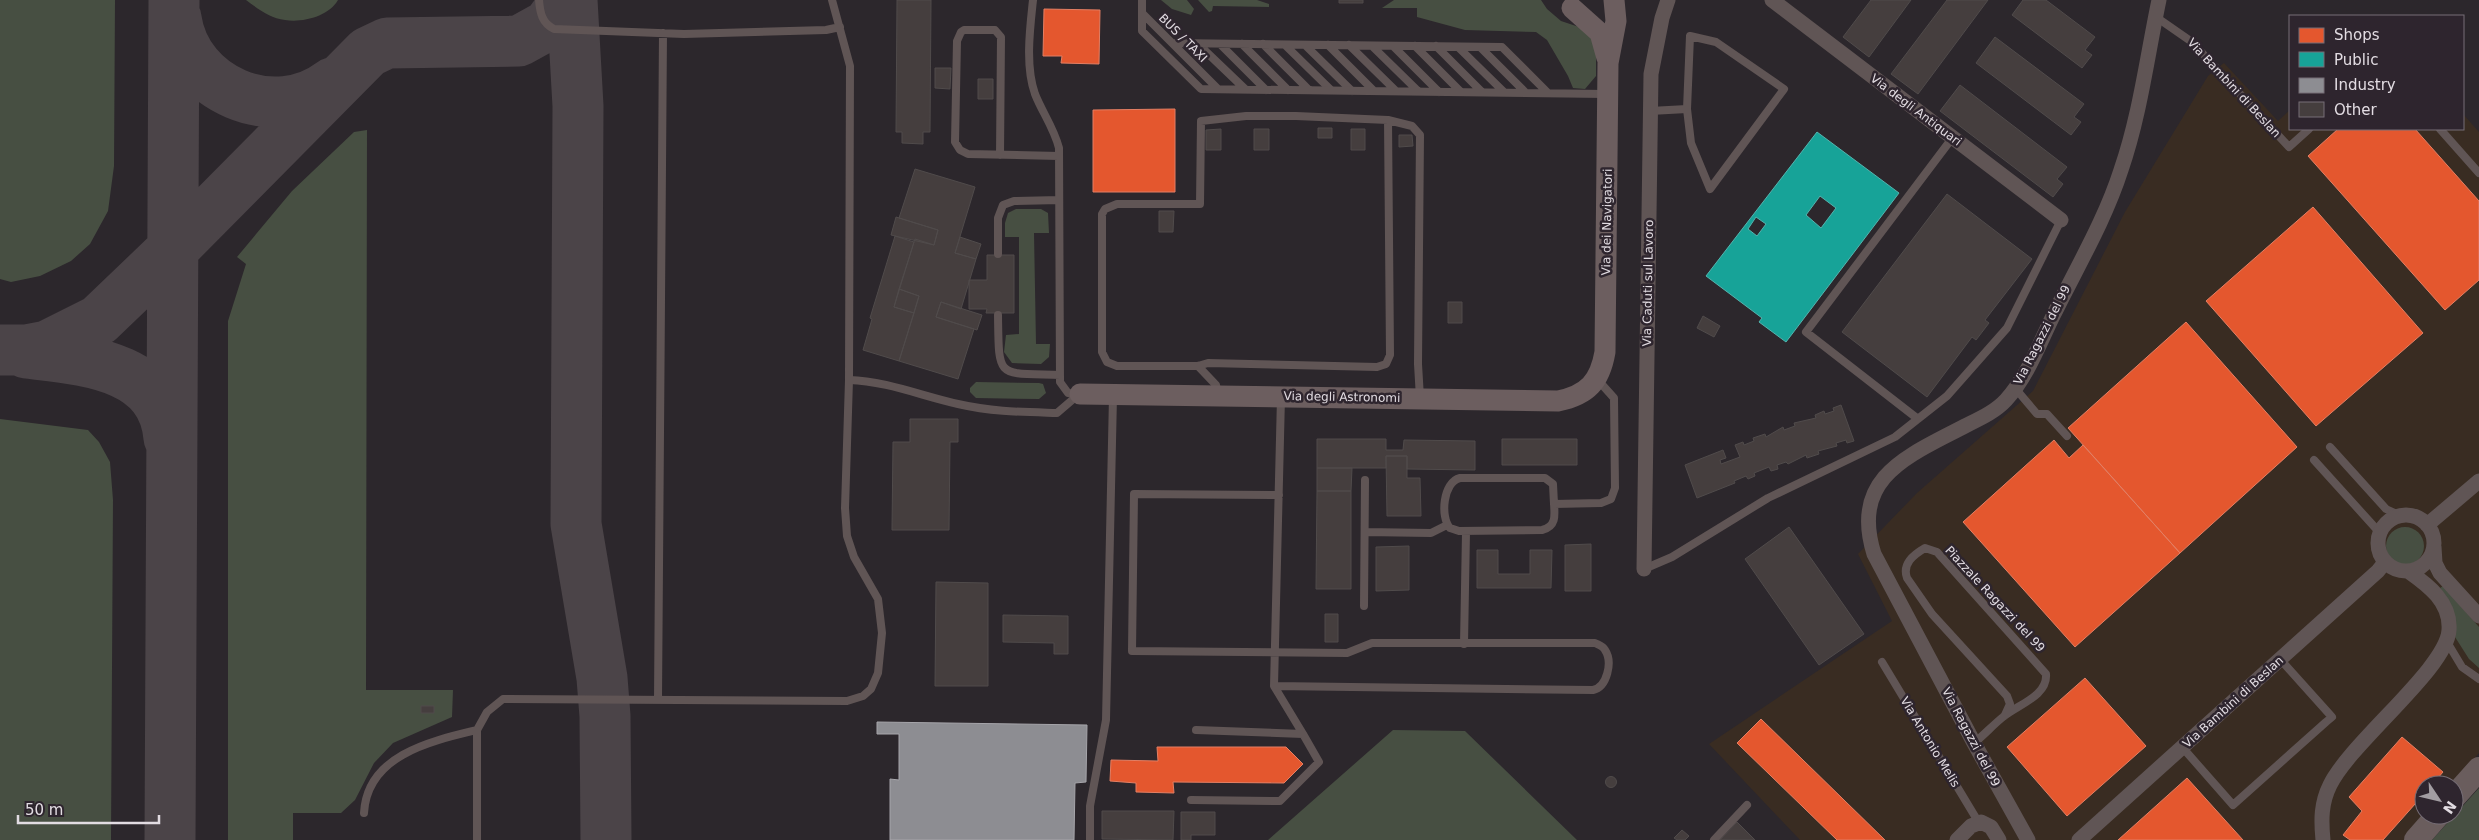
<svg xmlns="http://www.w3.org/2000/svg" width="2479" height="840" font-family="'DejaVu Sans',sans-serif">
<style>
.commercial{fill:#392c22}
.green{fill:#474f42}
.shops{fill:#e4572e;stroke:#e37f64}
.public{fill:#17a398;stroke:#54b4ae;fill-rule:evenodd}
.industry{fill:#8d8d92;stroke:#a6a5aa}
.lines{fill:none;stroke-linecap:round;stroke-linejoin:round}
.taxiway{stroke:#4b4448;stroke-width:51}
.building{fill:#453e3e;stroke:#504b4b}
.lane{stroke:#605555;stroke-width:8}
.street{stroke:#605555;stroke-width:15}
.secondary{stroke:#6c5e5f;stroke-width:21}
.primary{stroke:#6a5d5d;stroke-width:24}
.labels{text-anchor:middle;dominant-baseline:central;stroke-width:5;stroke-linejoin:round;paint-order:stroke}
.street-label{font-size:12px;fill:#e2dce2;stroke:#2e252e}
</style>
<rect width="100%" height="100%" fill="#2c272c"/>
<path class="commercial" d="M 2224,63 L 2278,121 L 2290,110 L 2290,129 L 2463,129 L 2463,114 L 2479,132 L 2479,753 L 2451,785 L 2424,785 L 2425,815 L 2404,840 L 1800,840 L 1709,744 L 1892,621 L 1858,554 L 1917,493 L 2033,391 L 2125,212 L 2208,76 Z"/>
<path class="green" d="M 0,0 L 115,0 L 114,166 L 108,211 L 90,244 L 71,261 L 40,276 L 11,282 L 0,279 Z
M 246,0 L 338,0 C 329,16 303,23 285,20 C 270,18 258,9 246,0 Z
M 1161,0 L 1187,0 L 1194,9 L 1191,15 L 1172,9 Z
M 1198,0 L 1257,0 L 1269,4 L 1269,7 L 1213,6 L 1212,11 L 1209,12 Z
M 1394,0 L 1541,0 L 1547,9 L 1561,21 L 1585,29 L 1596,45 L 1596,76 L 1585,89 L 1573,88 L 1568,76 L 1547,40 L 1536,32 L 1465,30 L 1417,17 L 1417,8 L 1382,8 Z
M 367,130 L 366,690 L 453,690 L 452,717 L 393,743 L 374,763 L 355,800 L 341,813 L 293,813 L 293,840 L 228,840 L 228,321 L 246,264 L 237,257 L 292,191 L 354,132 Z
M 1016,209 L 1041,209 L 1048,213 L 1049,233 L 1034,233 L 1036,344 L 1050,344 L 1049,357 L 1041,364 L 1012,363 L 1004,352 L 1006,335 L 1019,334 L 1019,237 L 1005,237 L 1005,223 L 1008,213 Z
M 976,382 L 1039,383 L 1043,384 L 1046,393 L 1039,399 L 976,398 L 970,392 L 970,388 Z
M 0,419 L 88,430 L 99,442 L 110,462 L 113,500 L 111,840 L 0,840 Z
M2386 546a19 19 0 1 1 38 0a19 19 0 1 1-38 0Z
M 2443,586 L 2479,627 L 2479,668 L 2469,659 L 2455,637 L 2456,627 L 2446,596 L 2440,588 Z
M 1393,730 L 1465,731 L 1577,840 L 1268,840 Z
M 2479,788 L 2479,840 L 2432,840 Z"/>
<path class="shops" d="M 1044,9 L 1100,10 L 1099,64 L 1061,63 L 1062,56 L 1043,56 Z
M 1175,109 L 1175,192 L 1093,192 L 1093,110 Z
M 2338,129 L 2415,129 L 2479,201 L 2479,280 L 2445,310 L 2308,156 Z
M 2313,207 L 2423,333 L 2316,426 L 2206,301 Z
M 2186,322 L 2297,447 L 2180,553 L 2068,428 Z
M 2054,440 L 2069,458 L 2083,445 L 2180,553 L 2075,647 L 1963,522 Z
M 2085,678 L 2146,746 L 2067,816 L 2007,747 Z
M 1761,719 L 1885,840 L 1837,840 L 1737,743 Z
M 2402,737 L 2443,772 L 2432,785 L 2424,785 L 2424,794 L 2383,840 L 2350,840 L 2343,835 L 2362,811 L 2349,797 Z
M 1157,747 L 1286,747 L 1303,764 L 1284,783 L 1173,782 L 1174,793 L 1136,792 L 1136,783 L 1110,781 L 1111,760 L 1158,761 Z
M 2187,778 L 2243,840 L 2118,840 Z"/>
<path class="public" d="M 1817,132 L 1899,193 L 1786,342 L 1759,322 L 1762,318 L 1706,276 ZM 1820,196 L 1836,208 L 1821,228 L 1806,215 ZM 1756,217 L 1766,224 L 1757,236 L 1748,229 Z"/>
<path class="industry" d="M 877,722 L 1087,725 L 1086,782 L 1075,783 L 1074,840 L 890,840 L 890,779 L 899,780 L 899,734 L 877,734 Z"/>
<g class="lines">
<path class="taxiway" d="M 572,0 L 578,106 L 576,524 L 602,678 L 605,716 L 606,840
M 176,18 C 186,90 274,127 332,83
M 0,350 L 26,350 L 47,346 L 99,320 L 172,250 L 368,52 L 387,43 L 519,41 L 548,25 L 566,0
M 26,353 C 83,360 163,364 169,438
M 170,840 L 174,0"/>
</g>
<path class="building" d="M 897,0 L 931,0 L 930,132 L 923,132 L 923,144 L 902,143 L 902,132 L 896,132 Z
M 1339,0 L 1363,0 L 1363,3 L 1339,3 Z
M 1871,0 L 1911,0 L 1869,57 L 1843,37 Z
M 1947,0 L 1988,0 L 1918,94 L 1891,74 Z
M 2023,0 L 2046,0 L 2095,37 L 2085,50 L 2092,55 L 2082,68 L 2012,15 Z
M 1995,37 L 2084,104 L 2074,117 L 2081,122 L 2071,135 L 1976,63 Z
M 935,68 L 951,68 L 950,89 L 935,88 Z
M 978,79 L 993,79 L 993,99 L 978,99 Z
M 1960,85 L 2067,167 L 2057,179 L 2063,184 L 2053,197 L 1940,111 Z
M 1318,128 L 1332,128 L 1332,138 L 1318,138 Z
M 1221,129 L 1221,150 L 1206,150 L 1206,130 Z
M 1254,129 L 1269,129 L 1269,150 L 1254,150 Z
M 1351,129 L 1365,129 L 1365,150 L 1351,150 Z
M 1399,135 L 1412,135 L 1413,146 L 1399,147 Z
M 915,169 L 975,187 L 955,253 L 976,259 L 961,309 L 941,302 L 936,317 L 974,329 L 958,379 L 899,361 L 919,296 L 899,289 L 915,239 L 934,245 L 938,230 L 899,218 Z
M 1947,194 L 2032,259 L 1985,320 L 1989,323 L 1976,340 L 1972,337 L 1927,397 L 1842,332 Z
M 1159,211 L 1174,211 L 1173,232 L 1159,232 Z
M 896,217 L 938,230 L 934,245 L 891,235 Z
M 895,236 L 914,242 L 894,307 L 914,313 L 899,361 L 863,350 L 872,319 L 870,318 Z
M 960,237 L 981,244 L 976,259 L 955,253 Z
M 987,255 L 1014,255 L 1014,313 L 986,313 L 987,309 L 969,309 L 969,280 L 987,280 Z
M 899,289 L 919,296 L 914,313 L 894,307 Z
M 941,302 L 982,315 L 977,330 L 936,317 Z
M 1448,302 L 1462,302 L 1462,323 L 1448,323 Z
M 1703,316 L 1720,326 L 1714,337 L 1697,328 Z
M 1841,405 L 1854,441 L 1847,443 L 1846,440 L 1836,443 L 1837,446 L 1818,451 L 1819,454 L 1807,458 L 1806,455 L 1788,464 L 1786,462 L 1777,465 L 1778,469 L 1771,471 L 1769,467 L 1754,473 L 1755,476 L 1748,479 L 1746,476 L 1734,481 L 1735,483 L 1697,498 L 1685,465 L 1723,450 L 1726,458 L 1720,460 L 1721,464 L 1740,457 L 1735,445 L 1743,442 L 1744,445 L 1754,441 L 1753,438 L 1765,434 L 1766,437 L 1783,427 L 1784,430 L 1795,426 L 1794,423 L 1816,418 L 1815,415 L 1824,411 L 1825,414 L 1834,411 L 1833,408 Z
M 910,419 L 958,419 L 958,442 L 950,442 L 949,530 L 892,530 L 893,442 L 910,442 Z
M 1317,439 L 1386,439 L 1386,450 L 1403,450 L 1404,440 L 1475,441 L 1475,470 L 1407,469 L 1407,456 L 1386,456 L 1386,468 L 1317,468 Z
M 1502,439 L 1577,439 L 1577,465 L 1502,465 Z
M 1386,456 L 1407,456 L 1407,478 L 1420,478 L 1421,516 L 1387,516 Z
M 1317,468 L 1352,468 L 1351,491 L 1317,491 Z
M 1317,491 L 1351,491 L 1351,589 L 1316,589 Z
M 1789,527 L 1864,634 L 1819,665 L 1745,559 Z
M 1591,544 L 1591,591 L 1565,591 L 1565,545 Z
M 1409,546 L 1409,590 L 1376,591 L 1376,547 Z
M 1477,550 L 1498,550 L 1498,574 L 1530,574 L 1530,550 L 1552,550 L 1551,588 L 1477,588 Z
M 936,582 L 988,583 L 988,686 L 935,686 Z
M 1325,614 L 1338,614 L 1338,642 L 1325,642 Z
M 1003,615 L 1068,616 L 1068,654 L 1054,654 L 1054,643 L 1003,642 Z
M 421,706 L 434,706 L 434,713 L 421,713 Z
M1605.5 782a5.5 5.5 0 1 1 11 0a5.5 5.5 0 1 1-11 0Z
M 1102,811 L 1174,811 L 1173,840 L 1102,839 Z
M 1181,812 L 1215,812 L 1215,835 L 1191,835 L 1191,840 L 1181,840 Z
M 1737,822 L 1755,840 L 1720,840 Z
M 1682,830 L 1689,836 L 1685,840 L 1677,840 L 1674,838 Z"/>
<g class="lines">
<path class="lane" d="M 539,0 C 540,13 542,23 554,29 L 684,34 L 826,30 L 840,27
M 1033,0 C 1030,28 1025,66 1035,94 C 1042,112 1054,128 1059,148 L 1060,382 L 1068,393 L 1078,394
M 1142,0 L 1142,13 L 1218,89
M 1142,13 L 1142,31 L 1201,89 L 1606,94
M 2156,17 L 2192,42 L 2289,147 L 2309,129
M 1173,43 L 1502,47 L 1548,93
M 1198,44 L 1245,89
M 1220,44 L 1266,90
M 1242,44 L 1288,90
M 1263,44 L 1309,90
M 1285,45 L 1331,90
M 1305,45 L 1352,91
M 1328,45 L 1374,91
M 1349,45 L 1396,91
M 1372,46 L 1418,91
M 1393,46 L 1439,92
M 1415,46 L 1461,92
M 1436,46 L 1482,92
M 1458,47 L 1504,92
M 1480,47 L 1526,93
M 1650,111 L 1687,109 L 1691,143 L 1710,189 L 1784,89 L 1716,42 L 1690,36 L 1687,109
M 1388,120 L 1390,355 L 1386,364 L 1377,367 L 1208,363 L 1198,366 L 1117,366 L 1107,362 L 1102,352 L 1102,214 L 1105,209 L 1117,204 L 1200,204 L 1201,121 L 1246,116 L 1296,116 L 1388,120 L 1412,126 L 1420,135 L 1418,364 L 1420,398
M 2440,129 L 2479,173
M 1000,155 L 1001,37 L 995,30 L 964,30 L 961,32 L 957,41 L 955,142 L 960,150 L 968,154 L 1059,156
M 998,254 L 998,218 L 1003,205 L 1014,201 L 1059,200
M 998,315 C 999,380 996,373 1060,375
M 1198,366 L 1216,385 L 1218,394
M 849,380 C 886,381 922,396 958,404 C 993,412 1022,412 1057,413 L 1078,395
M 2015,388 L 2037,414 L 2047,414 L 2067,436
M 1281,397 L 1274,686 L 1303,734
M 1918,419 L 1806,332 L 1953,137
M 2330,447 L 2386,509 L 2401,516
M 2314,460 L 2380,533
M 1554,504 L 1553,484 L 1545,478 L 1460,478 C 1443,482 1440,517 1450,528 L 1459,531 L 1542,530 C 1556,527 1555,516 1554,504 L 1601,503 L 1611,499 L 1615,488 L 1614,398 L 1597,379
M 1365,532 L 1431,533 L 1447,525
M 1644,569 L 1672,557 L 1768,498 L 1895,437 L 1947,396 L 2007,328 L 2061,220
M 1364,606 L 1365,480
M 2447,642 L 2462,667 L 2479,679
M 1464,644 L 1466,532
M 1882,662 L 1979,823
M 1274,686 L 1593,690 C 1607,687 1613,662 1605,650 C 1603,646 1599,645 1595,643 L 1372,643 L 1347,653 L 1132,651 L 1134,494 L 1279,495
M 658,700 L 663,33
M 1974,743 C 1984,735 1993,725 2003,717 C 2017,705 2048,696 2046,674 L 1937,552 L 1925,548 C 1913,555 1902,564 1907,578 L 1932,614 L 2007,696 L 2010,704 L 2005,715
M 2182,747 L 2233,805 L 2326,722 L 2332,717 L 2280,659
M 1191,800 L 1280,801 L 1319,762 L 1303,734 L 1196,730
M 364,813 C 367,755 431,741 477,730
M 477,840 L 477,730 L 487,712 L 503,699 L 847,701 L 863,696 L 871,689 L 878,673 L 882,633 L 878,599 L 854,557 L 847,536 L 845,508 L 849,380 L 850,66 L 832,0
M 1090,840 L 1090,806 L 1106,720 L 1113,396
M 1714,840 L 1747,805"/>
<path class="street" d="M 1772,0 L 2061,220
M2378 543a28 28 0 1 1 56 0a28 28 0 1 1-56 0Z
M 2427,525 L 2479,481
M 2434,547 L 2435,563 L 2440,573 L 2479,616
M 1644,569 L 1651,74 L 1662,18 L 1668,0
M 1957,840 L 1971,826 L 1981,822 L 1991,827 L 1999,840
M 2028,840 L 1974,743 L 1874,554 C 1850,477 1908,456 1965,426 C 1979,419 1995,412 2006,400 C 2028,376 2040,342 2054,314 C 2077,267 2105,220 2121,170 C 2140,115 2147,57 2159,0
M 2079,840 L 2378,571 L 2385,562
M 2323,840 C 2321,820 2321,803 2330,785 C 2351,742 2447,668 2449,630 C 2451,602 2428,585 2408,571"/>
<path class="secondary" d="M 1572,8 L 1600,33 L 1607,58
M 1080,394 L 1558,401 C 1588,395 1600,381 1605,352 L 1608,63 L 1616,21 L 1614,0"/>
<path class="primary" d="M 2454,797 L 2479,769
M 2416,840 L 2438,815"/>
</g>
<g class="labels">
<g class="street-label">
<text transform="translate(1183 38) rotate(45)">BUS / TAXI</text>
<text transform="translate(2234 88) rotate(47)">Via Bambini di Beslan</text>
<text transform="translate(1916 110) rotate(37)">Via degli Antiquari</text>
<text transform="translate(1607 222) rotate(-89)">Via dei Navigatori</text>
<text transform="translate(1648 283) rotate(-89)">Via Caduti sul Lavoro</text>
<text transform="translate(2042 335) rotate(-63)">Via Ragazzi del 99</text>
<text transform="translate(1342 397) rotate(1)">Via degli Astronomi</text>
<text transform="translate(1995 599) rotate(47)">Piazzale Ragazzi del 99</text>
<text transform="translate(2233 702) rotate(-42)">Via Bambini di Beslan</text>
<text transform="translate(1971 737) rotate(62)">Via Ragazzi del 99</text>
<text transform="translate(1930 742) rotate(59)">Via Antonio Melis</text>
</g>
</g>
<rect x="2289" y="15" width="175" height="115" fill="#2e252e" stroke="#766e76"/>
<rect x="2299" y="28" width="25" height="15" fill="#e4572e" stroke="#766e76"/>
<text x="2334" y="40" font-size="15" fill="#e2dce2">Shops</text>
<rect x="2299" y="52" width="25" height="15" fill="#17a398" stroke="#766e76"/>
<text x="2334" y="65" font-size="15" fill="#e2dce2">Public</text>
<rect x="2299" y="78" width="25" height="15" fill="#8d8d92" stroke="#766e76"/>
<text x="2334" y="90" font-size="15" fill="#e2dce2">Industry</text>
<rect x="2299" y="102" width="25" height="15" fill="#453e3e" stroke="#766e76"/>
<text x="2334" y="115" font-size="15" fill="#e2dce2">Other</text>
<g transform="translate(2439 800) rotate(125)"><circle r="24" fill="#2e252e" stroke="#766e76"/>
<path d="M0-4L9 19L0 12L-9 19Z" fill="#a29da2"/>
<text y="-8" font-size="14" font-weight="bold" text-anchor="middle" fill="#e2dce2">N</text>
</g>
<path d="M18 815v8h141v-8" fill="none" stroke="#e2dce2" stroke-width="2.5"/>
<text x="25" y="815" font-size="15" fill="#e2dce2" stroke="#2e252e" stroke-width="4" paint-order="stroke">50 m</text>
</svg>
